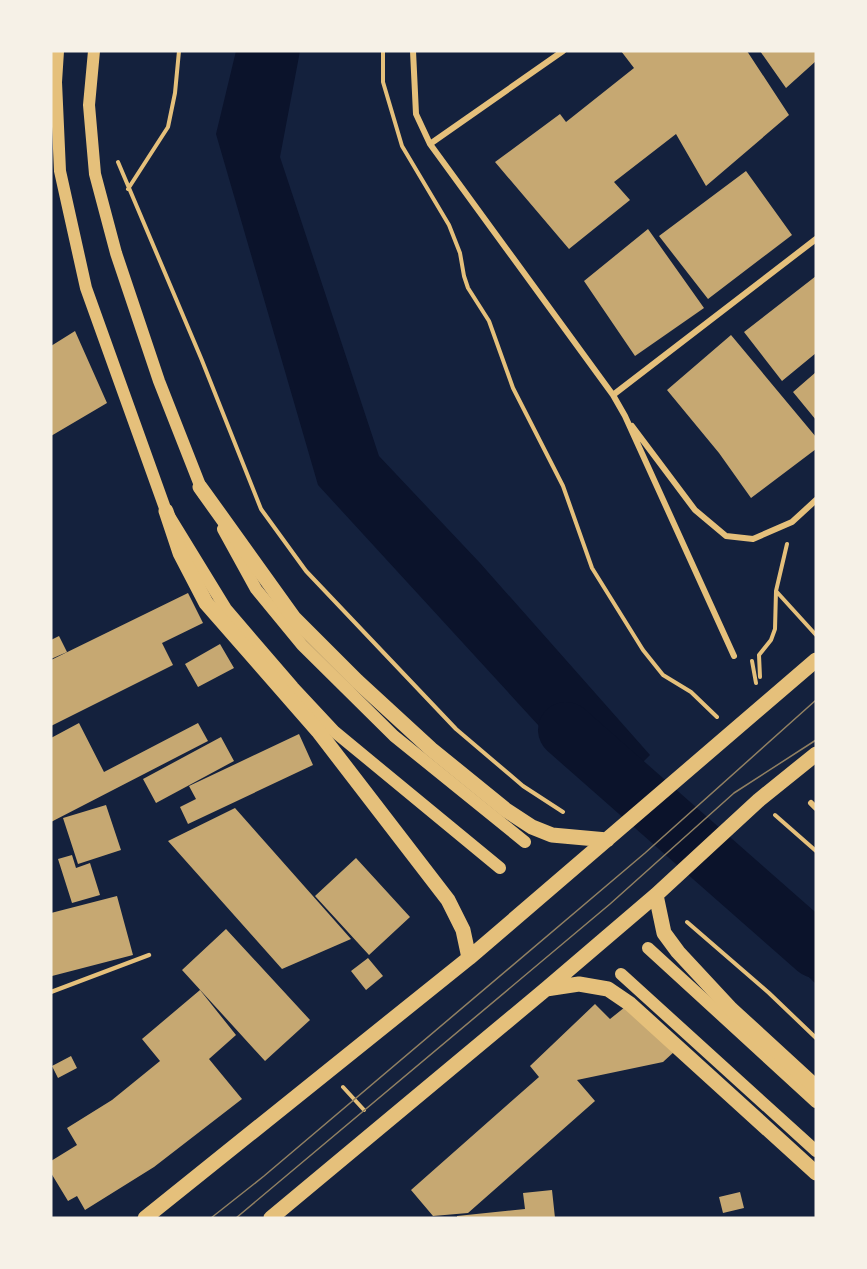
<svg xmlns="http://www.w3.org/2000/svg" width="867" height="1269" font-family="Quicksand,sans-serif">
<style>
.water{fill:#0b132b}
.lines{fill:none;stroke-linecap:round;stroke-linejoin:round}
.river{stroke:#0b132b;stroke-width:56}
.building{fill:#c6a872}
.path{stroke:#e5c07b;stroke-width:4}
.service{stroke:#e5c07b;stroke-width:4.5}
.minor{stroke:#e5c07b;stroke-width:6}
.secondary{stroke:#e5c07b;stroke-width:12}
.primary{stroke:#e5c07b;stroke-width:15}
.tram{stroke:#918062;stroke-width:1.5}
</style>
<rect width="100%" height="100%" fill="#14213d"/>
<path class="water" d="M 236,51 L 300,51 L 280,157 L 379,456 L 480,563 L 650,755 L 606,799 L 318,485 L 216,134 Z
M 751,863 L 816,913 L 816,984 L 718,889 Z"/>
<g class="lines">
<path class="river" d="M 566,730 L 816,950"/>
</g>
<path class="building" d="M 621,51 L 747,51 L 789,115 L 706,186 L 676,134 L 614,182 L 630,200 L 569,249 L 495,162 L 560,114 L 566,122 L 634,68 Z
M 760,51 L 816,51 L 816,61 L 786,88 Z
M 746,171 L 792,235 L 708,299 L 659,236 Z
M 648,229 L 704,308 L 635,356 L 584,281 Z
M 816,276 L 816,353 L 782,381 L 744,332 Z
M 75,331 L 107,403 L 51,436 L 51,346 Z
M 731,335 L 816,437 L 816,449 L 751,498 L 719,453 L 667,390 Z
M 816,372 L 816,420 L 793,392 Z
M 188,593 L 203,623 L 162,643 L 173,665 L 51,726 L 51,660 Z
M 59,636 L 67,652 L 51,659 L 51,640 Z
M 220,644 L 234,668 L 198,687 L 185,664 Z
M 79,723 L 104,772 L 198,723 L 208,741 L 51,822 L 51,738 Z
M 299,734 L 313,765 L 188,824 L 180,807 L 196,799 L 189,786 Z
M 221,737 L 234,761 L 156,803 L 143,779 Z
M 106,805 L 121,850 L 78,864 L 63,818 Z
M 235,808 L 351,939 L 282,969 L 168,841 Z
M 72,855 L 76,868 L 90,863 L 100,895 L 72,903 L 58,859 Z
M 356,858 L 410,917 L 369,955 L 315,896 Z
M 117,896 L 133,955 L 52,976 L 51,913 Z
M 226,929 L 310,1020 L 265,1061 L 182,970 Z
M 368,958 L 383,976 L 366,990 L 351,971 Z
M 200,990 L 236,1035 L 209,1059 L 242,1099 L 154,1167 L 85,1210 L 77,1196 L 68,1201 L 51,1173 L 51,1161 L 77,1145 L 67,1128 L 112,1100 L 160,1061 L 142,1039 Z
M 595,1004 L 610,1019 L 625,1007 L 675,1051 L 663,1062 L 577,1080 L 595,1101 L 468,1213 L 433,1216 L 411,1190 L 539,1077 L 530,1066 Z
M 71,1056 L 77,1068 L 58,1078 L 52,1066 Z
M 552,1190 L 555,1218 L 457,1218 L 457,1216 L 525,1209 L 523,1193 Z
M 740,1192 L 744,1208 L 723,1213 L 719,1197 Z"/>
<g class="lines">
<path class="path" d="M 383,51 L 383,82 L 402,146 L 449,225 L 460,253 L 464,276 L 468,288 L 489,321 L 513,388 L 563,486 L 592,568 L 643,650 L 663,675 L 691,692 L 717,717
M 118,162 L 201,358 L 261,509 L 306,571 L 456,729 L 523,786 L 563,812
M 128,189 L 168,127 L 175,93 L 179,51
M 787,544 L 776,591 L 816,635
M 752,661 L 756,683
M 760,677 L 759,655 L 771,640 L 775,629 L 776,591
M 775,815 L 816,851
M 687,922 L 769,993 L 816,1038
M 343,1087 L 364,1110"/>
<path class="service" d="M 51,992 L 149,955"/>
<path class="minor" d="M 413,51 L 416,114 L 430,144 L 613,395 L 625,416 L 734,656
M 430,144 L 563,51
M 613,395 L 816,239
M 632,426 L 695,510 L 726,536 L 753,539 L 792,522 L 816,500
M 811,803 L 816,808"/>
<path class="secondary" d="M 58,51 L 56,82 L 60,171 L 86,288 L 166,511 L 226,609 L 293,687 L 335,732 L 500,868
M 94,51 L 89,105 L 95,174 L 116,253 L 159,381 L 203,493
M 223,529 L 256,589 L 302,645 L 394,736 L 525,842
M 648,948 L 816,1102
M 621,974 L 816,1151"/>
<path class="primary" d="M 200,487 L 294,618 L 357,681 L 431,749 L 506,810 L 532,827 L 552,835 L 607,840
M 166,511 L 180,553 L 206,603 L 318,731 L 448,900 L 463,930 L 469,958
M 656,895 L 664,933 L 678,952 L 731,1009 L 816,1087
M 546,989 L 579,984 L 608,989 L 630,1004 L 816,1173
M 145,1218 L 469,958 L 816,660
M 271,1218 L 546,989 L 656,895 L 759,800 L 816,754"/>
<path class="tram" d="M 211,1218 L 264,1176 L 645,853 L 816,700
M 236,1218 L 610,904 L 734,793 L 816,740"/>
</g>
<rect width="867" height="1269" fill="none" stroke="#f6f1e7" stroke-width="105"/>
</svg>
